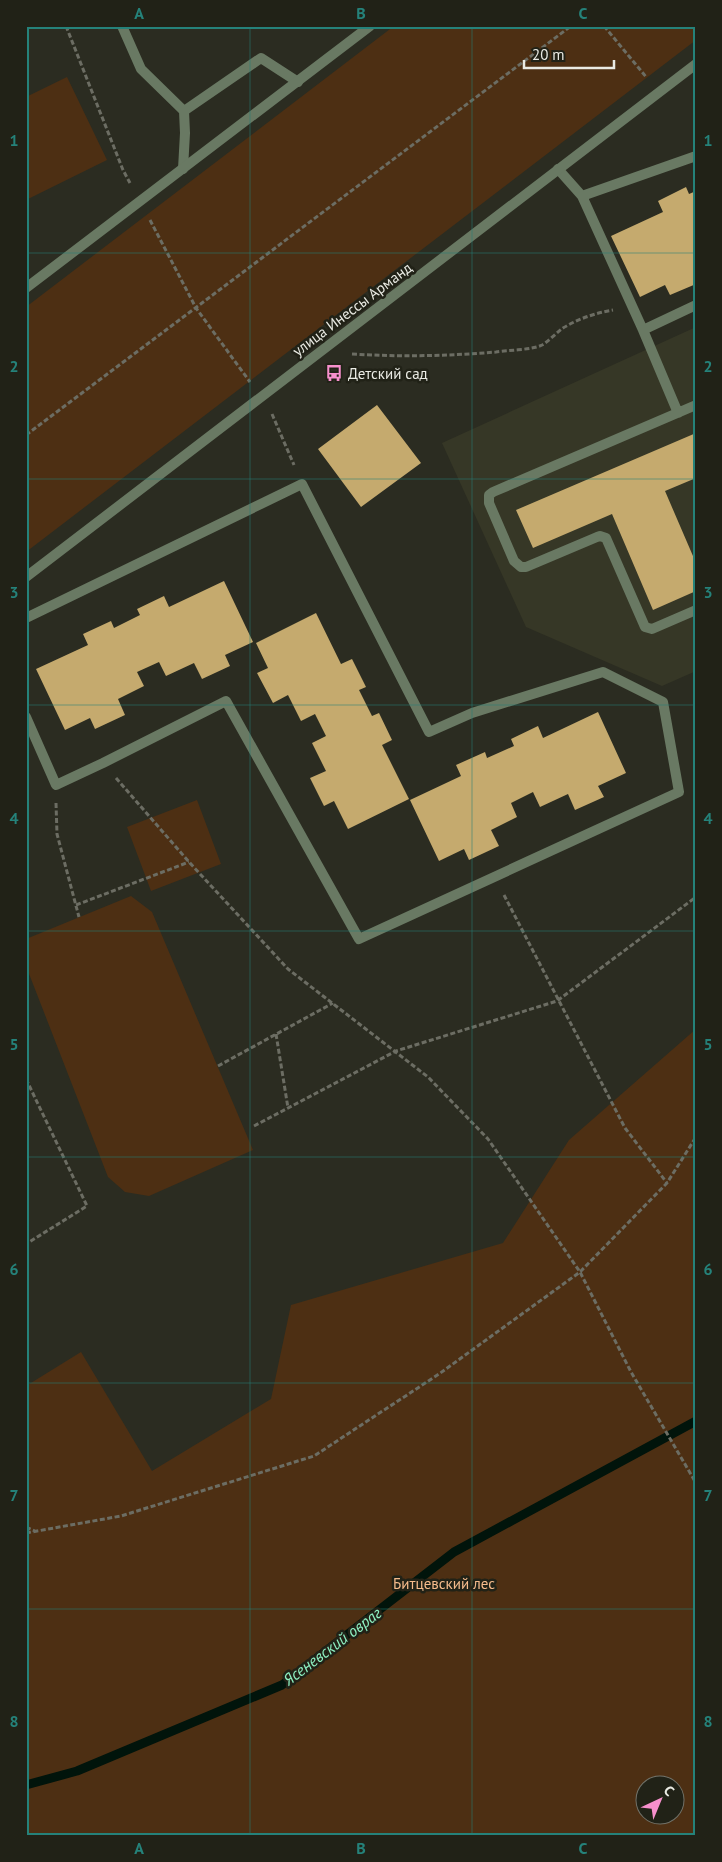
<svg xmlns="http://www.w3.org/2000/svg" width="722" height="1862" font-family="'PT Sans',sans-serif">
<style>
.built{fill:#363726}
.green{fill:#4d2f13;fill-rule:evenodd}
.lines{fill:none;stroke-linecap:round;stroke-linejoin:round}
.stream{stroke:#01140b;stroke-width:9}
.building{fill:#c5aa6e}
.path{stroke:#6c6d63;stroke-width:3;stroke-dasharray:5 2.5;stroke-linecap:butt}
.service{stroke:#697963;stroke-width:10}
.tertiary{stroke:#697963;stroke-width:10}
.grid{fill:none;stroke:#25827a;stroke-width:1;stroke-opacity:0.55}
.labels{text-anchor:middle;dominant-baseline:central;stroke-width:5;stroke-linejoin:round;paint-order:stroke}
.street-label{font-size:15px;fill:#eaebe4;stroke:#212217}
.poi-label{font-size:15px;fill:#eaebe4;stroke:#212217;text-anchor:start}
.park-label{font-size:15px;fill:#f6bc8c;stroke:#212217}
.water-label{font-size:16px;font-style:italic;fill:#8ff2c3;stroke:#212217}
.neatline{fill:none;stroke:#25827a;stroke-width:2}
.grid-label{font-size:16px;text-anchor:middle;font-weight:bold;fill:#25827a}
</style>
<rect width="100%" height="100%" fill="#2b2c21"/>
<path class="built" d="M 696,327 L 696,671 L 662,686 L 526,627 L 442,443 Z"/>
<path class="green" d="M 394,26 L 696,26 L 696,40 L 26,552 L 26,307 Z
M 67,77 L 107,160 L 28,199 L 26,195 L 26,97 Z
M 197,800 L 221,864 L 151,891 L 127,827 Z
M 131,896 L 152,912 L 253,1150 L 149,1196 L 125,1192 L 108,1177 L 26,966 L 26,939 Z
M 696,1029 L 696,1836 L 26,1836 L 26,1386 L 81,1352 L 152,1471 L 271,1399 L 291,1305 L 503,1243 L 569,1140 ZM 674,1784 L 674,1814 L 644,1814 L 644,1784 Z"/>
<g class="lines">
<path class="stream" d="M 26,1785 L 77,1771 L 282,1685 L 454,1552 L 696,1421"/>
</g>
<path class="building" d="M 686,187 L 689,194 L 696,191 L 696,264 L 693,265 L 696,271 L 696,284 L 670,295 L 665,285 L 640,297 L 611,236 L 663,212 L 658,201 Z
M 377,405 L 421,463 L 361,507 L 318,449 Z
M 696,433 L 696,478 L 665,491 L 696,563 L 696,591 L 653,610 L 612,514 L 533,548 L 516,510 Z
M 224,581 L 253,642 L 225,655 L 230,666 L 202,679 L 194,663 L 166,676 L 159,662 L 137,672 L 144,686 L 118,699 L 125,715 L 95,729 L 90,718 L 65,730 L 36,669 L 88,645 L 83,634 L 111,621 L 114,628 L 140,615 L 137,609 L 164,596 L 169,607 Z
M 316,613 L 341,664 L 352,659 L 366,687 L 359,690 L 372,716 L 379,713 L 392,740 L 382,745 L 409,799 L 348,829 L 334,801 L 324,806 L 310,778 L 326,771 L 312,743 L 326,736 L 315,714 L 301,721 L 288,695 L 273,703 L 257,673 L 268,668 L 256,643 Z
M 598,712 L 626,773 L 598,786 L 604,797 L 575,810 L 568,794 L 540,807 L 533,792 L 511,803 L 517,817 L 491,830 L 499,846 L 469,860 L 464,849 L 439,861 L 410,800 L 461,776 L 456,765 L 485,752 L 487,758 L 514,746 L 511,739 L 538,726 L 543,738 Z"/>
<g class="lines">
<path class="path" d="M 66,26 L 123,170 L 130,183
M 604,26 L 647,78
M 150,220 L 196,308 L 250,382
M 352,354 C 400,357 448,356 496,352 C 508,350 532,350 542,345 C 549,341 556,333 563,328 C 578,319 595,313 613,310
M 272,414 L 294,465
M 26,435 L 571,26
M 116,778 L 189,862 L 288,969 L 428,1077 L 488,1139 L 580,1272 L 631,1372 L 696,1483
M 56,803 L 57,834 L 79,917
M 504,895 L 625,1128 L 667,1183
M 76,905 L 189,862
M 276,1034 L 288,1108
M 218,1066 L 333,1003
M 26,1079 L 87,1206 L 26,1244
M 254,1126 L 396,1051 L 557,1001 L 696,897
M 26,1527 L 35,1531
M 26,1533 L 121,1516 L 314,1456 L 439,1374 L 580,1272 L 667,1183 L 696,1137"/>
<path class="service" d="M 122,26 L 141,69 L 184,111
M 183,169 L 185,133 L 184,111 L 261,58 L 298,82
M 558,169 L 582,196 L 643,330 L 678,413
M 582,196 L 696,156
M 643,330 L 696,305
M 696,405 L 493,492 L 489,495 L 489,503 L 514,561 L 521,567 L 526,567 L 597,537 L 600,536 L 606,538 L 645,627 L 652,629 L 696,610
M 26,618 L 302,484 L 429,732 L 472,713 L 603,672 L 663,702 L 679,792 L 359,939 L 226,701 L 103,763 L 56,785 L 26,717"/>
<path class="tertiary" d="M 26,288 L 370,26
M 26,577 L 696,64"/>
</g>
<path class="grid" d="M 250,26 L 250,1836M 472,26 L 472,1836M 26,253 L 696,253M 26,479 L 696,479M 26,705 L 696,705M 26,931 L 696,931M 26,1157 L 696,1157M 26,1383 L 696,1383M 26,1609 L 696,1609"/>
<defs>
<g id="bus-bare" transform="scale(1.35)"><path d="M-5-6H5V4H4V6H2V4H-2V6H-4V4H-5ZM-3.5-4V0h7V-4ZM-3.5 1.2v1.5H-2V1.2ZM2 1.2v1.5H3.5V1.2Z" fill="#f790cd" stroke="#212217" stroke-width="2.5" paint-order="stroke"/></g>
</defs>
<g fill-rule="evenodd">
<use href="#bus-bare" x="334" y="373"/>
</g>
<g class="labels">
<g class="street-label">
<text transform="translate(352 309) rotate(-37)">улица Инессы Арманд</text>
</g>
<g class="poi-label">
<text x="348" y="373">Детский сад</text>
</g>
<g class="park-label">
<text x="444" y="1583">Битцевский лес</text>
</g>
<g class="water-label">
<text transform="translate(332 1646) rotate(-37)">Ясеневский овраг</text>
</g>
</g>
<rect width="722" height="1862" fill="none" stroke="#212217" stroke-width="55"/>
<g transform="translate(660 1800) rotate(44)"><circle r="24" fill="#212217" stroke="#717269"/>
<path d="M0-4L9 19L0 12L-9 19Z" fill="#f790cd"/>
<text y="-8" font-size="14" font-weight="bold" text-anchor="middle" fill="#eaebe4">С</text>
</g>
<path d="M524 60v8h90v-8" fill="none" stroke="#eaebe4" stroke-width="2.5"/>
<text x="532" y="60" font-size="15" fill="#eaebe4" stroke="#212217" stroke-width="4" paint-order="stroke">20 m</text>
<rect x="28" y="28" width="666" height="1806" class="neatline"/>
<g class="grid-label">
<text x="139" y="19">A</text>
<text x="361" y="19">B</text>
<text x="583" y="19">C</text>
<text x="14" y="146">1</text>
<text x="708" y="146">1</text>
<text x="14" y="372">2</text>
<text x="708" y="372">2</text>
<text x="14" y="598">3</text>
<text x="708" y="598">3</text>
<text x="14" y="824">4</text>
<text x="708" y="824">4</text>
<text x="14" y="1050">5</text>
<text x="708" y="1050">5</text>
<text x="14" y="1275">6</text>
<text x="708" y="1275">6</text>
<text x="14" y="1501">7</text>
<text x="708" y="1501">7</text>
<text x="14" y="1727">8</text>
<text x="708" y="1727">8</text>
<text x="139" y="1854">A</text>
<text x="361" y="1854">B</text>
<text x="583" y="1854">C</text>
</g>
</svg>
